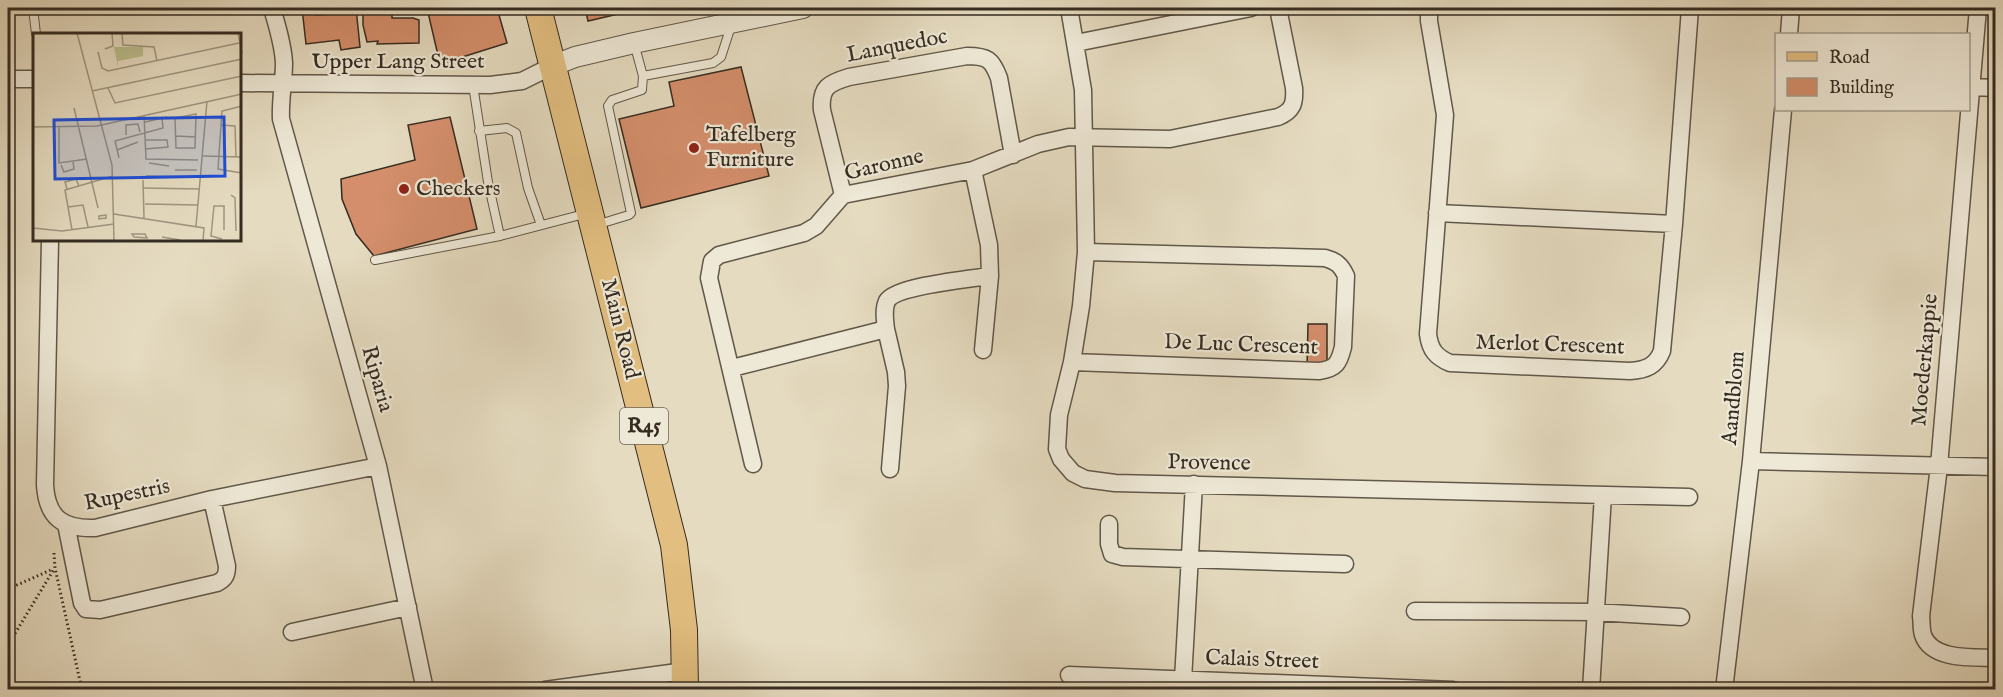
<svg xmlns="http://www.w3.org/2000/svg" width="2003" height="697" font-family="'IM FELL English',serif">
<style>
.building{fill:#d48e6b;stroke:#352c21;stroke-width:1.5}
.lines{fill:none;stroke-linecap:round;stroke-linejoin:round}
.service-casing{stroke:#615849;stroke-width:10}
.minor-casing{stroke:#615849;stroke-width:19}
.tertiary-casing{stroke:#615849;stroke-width:22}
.primary-casing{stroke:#352c21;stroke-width:28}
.path{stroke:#352c21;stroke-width:3;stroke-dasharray:1.5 3;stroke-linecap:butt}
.service{stroke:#eee8d6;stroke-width:8}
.minor{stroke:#eee8d6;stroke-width:16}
.tertiary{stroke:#eee8d6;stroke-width:20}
.primary{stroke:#e2be80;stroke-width:26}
.poi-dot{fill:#8f2418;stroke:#eee8d6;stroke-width:2}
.labels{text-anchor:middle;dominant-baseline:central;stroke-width:4.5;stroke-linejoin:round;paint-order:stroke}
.shield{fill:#eee8d6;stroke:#6c6457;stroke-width:1.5}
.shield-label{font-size:21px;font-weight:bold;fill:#352c21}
.street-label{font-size:22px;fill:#352c21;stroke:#eee8d6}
.poi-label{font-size:22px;fill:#352c21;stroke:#eee8d6;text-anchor:start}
.inset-road{fill:none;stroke:#9f9580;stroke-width:1.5}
.view{fill:#1d4ed8;fill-opacity:0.15;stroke:#1d4ed8;stroke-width:3}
.inset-edge{fill:none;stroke:#352c21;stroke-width:3}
</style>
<rect width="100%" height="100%" fill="#e5dbc0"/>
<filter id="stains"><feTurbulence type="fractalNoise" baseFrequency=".00333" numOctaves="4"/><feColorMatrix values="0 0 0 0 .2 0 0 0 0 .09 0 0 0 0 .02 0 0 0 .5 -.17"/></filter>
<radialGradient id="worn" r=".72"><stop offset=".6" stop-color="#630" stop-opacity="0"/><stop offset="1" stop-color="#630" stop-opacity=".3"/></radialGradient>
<path class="building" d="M 302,8 L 315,8 L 316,15 L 341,13 L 340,8 L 356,8 L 360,47 L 341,50 L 339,40 L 306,44 Z
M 363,8 L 392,8 L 392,18 L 413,18 L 419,20 L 419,43 L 377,44 L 378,41 L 367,42 L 363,25 Z
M 427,8 L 497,8 L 507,43 L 440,64 Z
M 585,8 L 626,8 L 627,12 L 588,21 Z
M 741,67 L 769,176 L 641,208 L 619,119 L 674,106 L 669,82 Z
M 450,117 L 477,229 L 374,256 L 356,234 L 342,199 L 341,179 L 415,160 L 408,125 Z
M 1308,324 L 1327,324 L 1327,369 L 1307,369 Z"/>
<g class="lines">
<g class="service-casing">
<path id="service" d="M 33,8 L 36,34
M 634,43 L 643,76 L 713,63 L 721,57 L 732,23
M 473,85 L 488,182 L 500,236
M 479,131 L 507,128 L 516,133 L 528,188 L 541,225
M 596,225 L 629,215 L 631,213 L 608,106 L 612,100 L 642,90 L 643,76
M 375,260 L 500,236 L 588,213"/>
</g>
<g class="minor-casing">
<path id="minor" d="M 272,8 C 277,26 283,43 284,63 C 284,81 280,100 281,119 L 378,466 L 425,690
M 1069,8 L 1083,90 L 1086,252 L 1081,306 L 1072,362 L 1059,415 L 1057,449 L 1061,459 L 1073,473 L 1085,479 L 1115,483 L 1689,497
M 1432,8 L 1429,12 L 1429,21 L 1445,115 L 1428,334 C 1430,350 1436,357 1450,363 L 1630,371 C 1646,370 1656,366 1662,351 L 1674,224 L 1690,8
M 1978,8 L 1939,466 L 1921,616 C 1922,622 1921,629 1923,635 C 1932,661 1974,657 1996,658
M 1789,34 L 1791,8
M 1076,43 L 1251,8
M 8,79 L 34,79
M 240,83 L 490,85 L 522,81 L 552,66
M 1971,87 L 1996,88
M 973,170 L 989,245 L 990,276 L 983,350
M 843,195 L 822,110 C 820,87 829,83 849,77 L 967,56 C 987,56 992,59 999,78 L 1013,155
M 1437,213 L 1674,224
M 50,240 L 45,485 C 47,518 63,529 95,528 L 212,499 L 378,466
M 886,329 L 896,372 L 897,386 L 890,469
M 1072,362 L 1319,371 C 1336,369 1339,363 1343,347 L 1346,276 C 1341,265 1336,261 1325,258 L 1086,252
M 732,368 L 886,329 C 885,320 883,310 887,301 C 896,286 970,279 990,276
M 1751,461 L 1996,467
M 753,464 L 709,278 L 712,261 L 719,255 L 804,233 L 816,226 L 843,195 L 973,170 L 1038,144 L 1069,137 L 1170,139 L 1278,117 C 1293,111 1295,103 1294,88 L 1278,8
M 66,524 L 82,603 L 86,609 L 100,610 L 217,583 C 225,579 227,575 227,566 L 212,499
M 1109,524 L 1109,544 L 1112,554 L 1123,557 L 1345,564
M 1415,611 L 1595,612 L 1681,617
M 292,632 L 408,607
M 1069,675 L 1453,690
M 1183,680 L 1194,484
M 545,690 L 685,671
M 1591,690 L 1603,495
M 1724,690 L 1751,461 L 1783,110"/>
</g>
<g class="tertiary-casing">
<path id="tertiary" d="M 552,66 L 575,57 L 634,43 L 803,8"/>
</g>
<g class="primary-casing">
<path id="primary" d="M 538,8 L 674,545 L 684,630 L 685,690"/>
</g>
<path class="path" d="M 54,553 L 55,568 L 82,690
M 8,589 L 53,569
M 8,645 L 54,569"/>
<use href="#service" class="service"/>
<use href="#minor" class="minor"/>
<use href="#tertiary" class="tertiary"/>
<use href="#primary" class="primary"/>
</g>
<g class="poi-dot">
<circle cx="694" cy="148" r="6"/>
<circle cx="404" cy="189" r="6"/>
</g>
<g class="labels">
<rect class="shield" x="620" y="408" width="48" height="36" rx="4.5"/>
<g class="shield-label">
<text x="644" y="426">R45</text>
</g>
<g class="street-label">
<text transform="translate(897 46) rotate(-11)">Lanquedoc</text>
<text x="398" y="62">Upper Lang Street</text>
<text transform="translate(884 165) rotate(-13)">Garonne</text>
<text transform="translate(620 329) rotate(76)">Main Road</text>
<text transform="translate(1241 345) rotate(2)">De Luc Crescent</text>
<text transform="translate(1550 345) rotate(2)">Merlot Crescent</text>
<text transform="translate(1925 360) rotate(-85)">Moederkappie</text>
<text transform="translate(377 379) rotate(74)">Riparia</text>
<text transform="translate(1734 398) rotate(-85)">Aandblom</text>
<text transform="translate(1209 463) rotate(1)">Provence</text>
<text transform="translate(127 495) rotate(-12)">Rupestris</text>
<text transform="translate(1262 660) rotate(2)">Calais Street</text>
</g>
<g class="poi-label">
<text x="706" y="135">Tafelberg<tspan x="706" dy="25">Furniture</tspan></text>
<text x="416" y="189">Checkers</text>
</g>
</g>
<g transform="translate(33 33)">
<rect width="208" height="208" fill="#e5dbc0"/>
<path d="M 81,14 L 110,14 L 110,23 L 85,28 L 85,34 Z" fill="#bbbe8e"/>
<path class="inset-road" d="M 44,0 L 79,132 L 81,208M 89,0 L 90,12 L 121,14 L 124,28M 205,0 L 209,20M 72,16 L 80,13 L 79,0M 65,19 L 69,35 L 75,38 L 206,10M 75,55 L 82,70 L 209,43M 59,58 L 209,26M 209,73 L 189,78 L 185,136 L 209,140M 41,75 L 65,175M 163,81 L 162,115 L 143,115 L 142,85 ZM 111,82 L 113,126 L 165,127M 112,89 L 134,84M 188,92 L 202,93 L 203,124M 0,94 L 64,93 L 209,61M 26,94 L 26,130 L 54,126M 93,102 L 93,92 L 105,91 L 107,99M 143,103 L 163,104M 112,116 L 135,114 L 134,107 L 113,107M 84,117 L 105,109M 170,123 L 209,124M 86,125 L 82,108 L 130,95 L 129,85M 116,130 L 136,133M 28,132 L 31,139 L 41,136 L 40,129M 142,137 L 164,137M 113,143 L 163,144M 110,147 L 111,185M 109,155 L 167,156M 34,156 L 32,149 L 43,146 L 46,153M 198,162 L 202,165 L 203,198M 112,171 L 165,172M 35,174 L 50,172 L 55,194M 81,181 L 171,195 L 170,208M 73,182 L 73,185 L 66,186 L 66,183 ZM 163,193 L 174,68M 0,195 L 29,198 L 81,191M 39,197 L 32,157 L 80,143M 99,201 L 112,201 L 114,205 L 101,204 ZM 129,204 L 147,207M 189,206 L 178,203 L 181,173 L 191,173 L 191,197"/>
<path class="view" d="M 191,84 L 192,143 L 22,146 L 21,87 Z"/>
<rect width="208" height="208" class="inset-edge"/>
</g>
<rect width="2003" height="697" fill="none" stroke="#e5dbc0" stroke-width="30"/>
<rect x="9" y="9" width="1985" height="679" fill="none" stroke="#352c21" stroke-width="3"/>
<rect x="15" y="15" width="1973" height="667" fill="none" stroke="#352c21" stroke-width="1.5"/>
<rect x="1775" y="33" width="195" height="78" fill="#eee8d6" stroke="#a49d8e" stroke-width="1.5"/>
<rect x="1787" y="52" width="30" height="9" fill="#e2be80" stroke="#a49d8e" stroke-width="1.5"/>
<text x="1829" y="63" font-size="18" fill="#352c21">Road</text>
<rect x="1787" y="78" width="30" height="18" fill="#d48e6b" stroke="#a49d8e" stroke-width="1.5"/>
<text x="1829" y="93" font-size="18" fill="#352c21">Building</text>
<rect width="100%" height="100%" filter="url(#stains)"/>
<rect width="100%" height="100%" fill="url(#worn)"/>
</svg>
